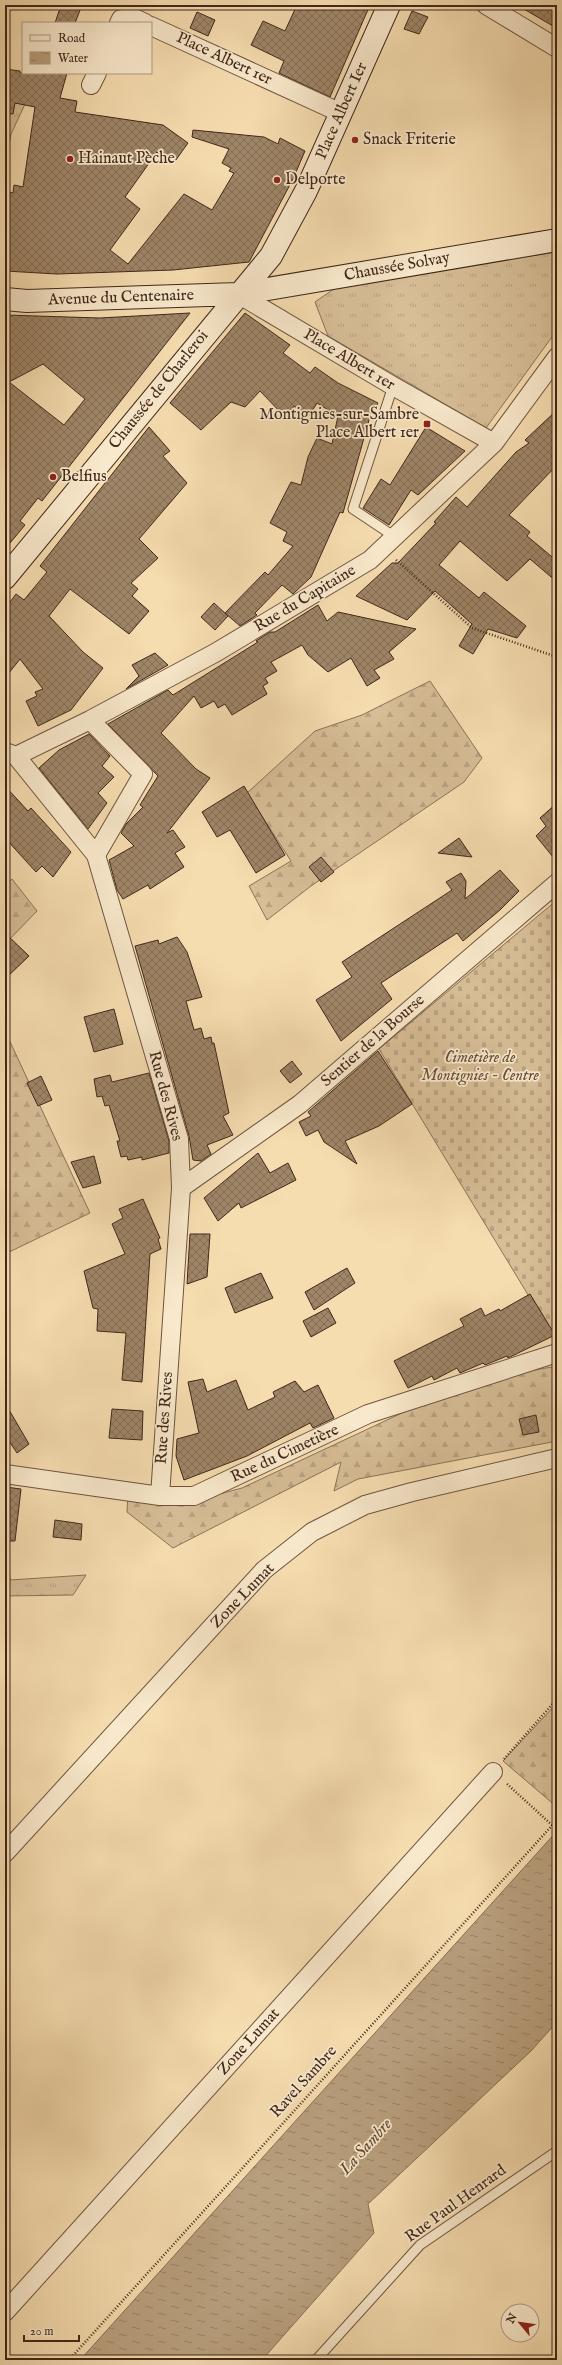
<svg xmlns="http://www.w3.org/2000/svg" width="562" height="2365" font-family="'IM FELL English',serif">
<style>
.grass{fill:url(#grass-tufts);stroke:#8c7259}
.forest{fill:url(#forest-firs);stroke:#8c7259}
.cemetery{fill:url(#cemetery-stones);stroke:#8c7259}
.water{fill:url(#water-ripples);stroke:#886f56}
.building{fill:url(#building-cross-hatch);stroke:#40271b;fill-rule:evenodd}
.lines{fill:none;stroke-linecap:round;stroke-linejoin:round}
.service-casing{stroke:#6e5440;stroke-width:11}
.minor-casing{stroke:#6e5440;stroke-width:20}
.secondary-casing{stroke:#40271b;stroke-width:24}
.path{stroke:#40271b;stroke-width:2.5;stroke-dasharray:1 2;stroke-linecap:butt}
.service{stroke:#f9e9cc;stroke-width:9}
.minor{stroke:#f9e9cc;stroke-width:18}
.secondary{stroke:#f9e9cc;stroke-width:22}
.poi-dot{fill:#8f2418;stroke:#f9e9cc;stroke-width:1.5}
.labels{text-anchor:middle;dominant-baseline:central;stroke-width:3.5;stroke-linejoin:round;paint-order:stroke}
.street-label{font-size:16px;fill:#40271b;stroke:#f9e9cc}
.poi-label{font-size:16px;fill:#40271b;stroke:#f9e9cc;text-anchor:start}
.park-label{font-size:16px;font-style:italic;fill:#664d3a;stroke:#f9e9cc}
.water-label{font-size:17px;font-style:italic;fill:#644b38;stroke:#f9e9cc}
</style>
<defs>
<pattern id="grass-tufts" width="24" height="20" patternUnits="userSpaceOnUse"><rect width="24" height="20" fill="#d7be97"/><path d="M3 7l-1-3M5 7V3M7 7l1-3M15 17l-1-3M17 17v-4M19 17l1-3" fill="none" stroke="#baa382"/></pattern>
<pattern id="forest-firs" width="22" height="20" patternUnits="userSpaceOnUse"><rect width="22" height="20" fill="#d7be97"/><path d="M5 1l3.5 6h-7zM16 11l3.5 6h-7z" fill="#baa382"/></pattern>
<pattern id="cemetery-stones" width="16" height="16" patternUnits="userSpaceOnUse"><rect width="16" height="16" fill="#d7be97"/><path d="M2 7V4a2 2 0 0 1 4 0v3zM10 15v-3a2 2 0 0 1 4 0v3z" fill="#baa382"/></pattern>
<pattern id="water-ripples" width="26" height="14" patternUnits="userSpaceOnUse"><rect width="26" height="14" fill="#b89f7d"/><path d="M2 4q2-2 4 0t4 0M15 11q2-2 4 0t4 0" fill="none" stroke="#978266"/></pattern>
<pattern id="building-cross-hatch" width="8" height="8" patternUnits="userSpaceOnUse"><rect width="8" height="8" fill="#9f8668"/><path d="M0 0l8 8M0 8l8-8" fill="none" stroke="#836e55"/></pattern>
</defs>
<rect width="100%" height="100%" fill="#f6ddb0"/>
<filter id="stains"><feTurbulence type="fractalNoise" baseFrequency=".005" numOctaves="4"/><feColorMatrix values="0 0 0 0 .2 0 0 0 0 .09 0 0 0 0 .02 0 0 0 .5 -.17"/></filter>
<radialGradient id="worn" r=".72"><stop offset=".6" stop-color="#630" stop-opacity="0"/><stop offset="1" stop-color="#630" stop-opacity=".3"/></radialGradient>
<path class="grass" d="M 5,101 L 26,102 L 11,134 L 5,169 Z
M 557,252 L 557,330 L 486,428 L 328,336 L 315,302 L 338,286 Z
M 9,1564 L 10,1580 L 86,1575 L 73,1595 L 5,1596 L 5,1565 Z"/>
<path class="forest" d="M 430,681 L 482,758 L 464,782 L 311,886 L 267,920 L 249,886 L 291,861 L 247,793 L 315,731 L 362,715 Z
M 12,879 L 37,911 L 5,944 L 5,886 Z
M 5,1031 L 90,1213 L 5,1254 Z
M 557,1366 L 557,1440 L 552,1442 L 358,1479 L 334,1491 L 341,1462 L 173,1548 L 127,1512 L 128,1494 L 178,1505 L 242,1488 L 468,1382 Z
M 557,1703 L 557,1807 L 503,1761 Z"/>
<path class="cemetery" d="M 557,900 L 557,1341 L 556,1341 L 379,1049 Z"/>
<path class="water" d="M 557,1831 L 557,2022 L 531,2051 L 368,2204 L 374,2233 L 262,2360 L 80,2360 Z"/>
<path class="building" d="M 61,5 L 82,5 L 75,23 L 55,23 Z
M 297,5 L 370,5 L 330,97 L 279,73 L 284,61 L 251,45 L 263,21 L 285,31 Z
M 517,5 L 557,5 L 557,28 L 553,26 Z
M 412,11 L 428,17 L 419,34 L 404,29 Z
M 197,12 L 215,20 L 208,36 L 190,28 Z
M 5,69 L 20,71 L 20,73 L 67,73 L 60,98 L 77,101 L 75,112 L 163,125 L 188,143 L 173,164 L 157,152 L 125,197 L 140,209 L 110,250 L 128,264 L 184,194 L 212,210 L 234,173 L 229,171 L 231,168 L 222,163 L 229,149 L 192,137 L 193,130 L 264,137 L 278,144 L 280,138 L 305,151 L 293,179 L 249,262 L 173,270 L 57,274 L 5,271 L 5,214 L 7,215 L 10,192 L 13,193 L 14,185 L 23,187 L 35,107 L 15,103 L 13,114 L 5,113 Z
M 190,313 L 42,501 L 38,498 L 20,521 L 25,525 L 5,549 L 5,315 L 100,318 ZM 43,364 L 85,399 L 64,425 L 9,382 Z
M 245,313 L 290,345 L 283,353 L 310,373 L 315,367 L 338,383 L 378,403 L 369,420 L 343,513 L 340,512 L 311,577 L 293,594 L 282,585 L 255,613 L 257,615 L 240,626 L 225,613 L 265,572 L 268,575 L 293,546 L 283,541 L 287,532 L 270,523 L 291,482 L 301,485 L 308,457 L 317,438 L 332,444 L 338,416 L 317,403 L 309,416 L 294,406 L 287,419 L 260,391 L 245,407 L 231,402 L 201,430 L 170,403 Z
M 557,410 L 557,465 L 509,515 L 530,532 L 527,536 L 557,561 L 557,582 L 530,559 L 507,581 L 460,541 L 439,565 L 479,598 L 484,592 L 526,626 L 517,638 L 488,629 L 473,654 L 459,646 L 472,624 L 435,591 L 407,620 L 356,596 L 392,563 L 398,563 L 436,523 L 434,522 L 456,497 L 467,507 L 516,452 L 529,443 L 525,440 Z
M 149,427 L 170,451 L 163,456 L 187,483 L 139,539 L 158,558 L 131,583 L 138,589 L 132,596 L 149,611 L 129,634 L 70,589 L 49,616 L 83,652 L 103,668 L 71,710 L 38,726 L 26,701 L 37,696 L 35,692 L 43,689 L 20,659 L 5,678 L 5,609 L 16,594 L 24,600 L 47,572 L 40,566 Z
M 426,427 L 465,451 L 418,495 L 411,490 L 389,525 L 363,508 L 381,479 L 390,485 Z
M 214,603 L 228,616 L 215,630 L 201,617 Z
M 318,605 L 327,621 L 338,612 L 416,629 L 389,652 L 394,659 L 374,670 L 380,678 L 367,686 L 351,658 L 328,672 L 308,655 L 302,645 L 271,662 L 277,671 L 265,678 L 268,683 L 263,686 L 267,694 L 232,715 L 225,704 L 218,708 L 214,701 L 201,708 L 194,696 L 161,733 L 196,769 L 210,778 L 167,833 L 173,830 L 185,847 L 175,853 L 184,867 L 150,889 L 148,885 L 123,899 L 117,890 L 109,860 L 134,846 L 121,833 L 126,824 L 143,807 L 140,805 L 158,776 L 108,724 L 168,690 L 173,695 L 258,642 L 256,641 L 270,632 L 275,632 Z
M 155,653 L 168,665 L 126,689 L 139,676 L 132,665 Z
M 89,734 L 110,756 L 102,766 L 114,777 L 98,793 L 107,803 L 88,829 L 39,768 L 59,750 Z
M 5,786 L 28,811 L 31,808 L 71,852 L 53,877 L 42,866 L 36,872 L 5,838 Z
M 244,786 L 285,855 L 256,873 L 230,830 L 217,837 L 202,812 Z
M 557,803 L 557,862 L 536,836 L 546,826 L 540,818 Z
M 459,838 L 472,857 L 438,853 Z
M 321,857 L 334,872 L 321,882 L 309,867 Z
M 500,870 L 519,891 L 500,910 L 463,941 L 457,933 L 381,983 L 392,999 L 341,1041 L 316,1000 L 352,977 L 342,962 L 452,890 L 446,882 L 461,873 L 466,881 L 465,899 Z
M 5,933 L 29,956 L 5,979 Z
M 177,937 L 187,952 L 202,997 L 186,1001 L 194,1030 L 201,1028 L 204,1039 L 211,1037 L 212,1043 L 214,1043 L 229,1113 L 223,1116 L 233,1135 L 207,1145 L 211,1154 L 201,1161 L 193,1160 L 189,1136 L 135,946 L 158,940 L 159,944 Z
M 114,1009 L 123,1044 L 94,1052 L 84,1017 Z
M 378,1051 L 412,1104 L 379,1126 L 345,1141 L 357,1164 L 324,1142 L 318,1130 L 306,1136 L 299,1122 L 311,1116 L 308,1112 Z
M 292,1061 L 302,1074 L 290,1083 L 280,1071 Z
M 149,1073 L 169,1141 L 169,1153 L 142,1160 L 142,1157 L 128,1160 L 127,1156 L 121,1157 L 117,1141 L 120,1141 L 109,1105 L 105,1106 L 102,1096 L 97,1097 L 94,1079 L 110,1075 L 112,1082 Z
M 41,1076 L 52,1100 L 38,1106 L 27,1083 Z
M 258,1153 L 270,1173 L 288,1163 L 296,1180 L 241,1208 L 239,1203 L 218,1221 L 204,1198 Z
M 94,1156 L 101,1183 L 83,1188 L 71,1162 Z
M 143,1199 L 160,1238 L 158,1239 L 161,1249 L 150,1254 L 142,1382 L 122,1380 L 126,1333 L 97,1331 L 98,1309 L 93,1308 L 84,1271 L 125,1254 L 112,1224 L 123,1218 L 119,1209 Z
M 190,1234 L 210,1234 L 207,1277 L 187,1284 Z
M 347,1268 L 355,1283 L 314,1310 L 305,1292 Z
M 261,1273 L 273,1298 L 235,1313 L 225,1288 Z
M 530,1294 L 555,1335 L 508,1358 L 507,1356 L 485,1365 L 483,1363 L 460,1373 L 457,1368 L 434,1380 L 432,1376 L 408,1388 L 394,1361 L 464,1326 L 460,1319 L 481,1308 L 485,1316 L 499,1309 L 500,1311 Z
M 328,1308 L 336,1323 L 311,1337 L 303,1321 Z
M 203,1379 L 207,1392 L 236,1380 L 248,1410 L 275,1397 L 273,1392 L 295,1381 L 304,1392 L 318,1385 L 334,1418 L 313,1428 L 310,1423 L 247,1456 L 184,1480 L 176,1456 L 177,1439 L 199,1433 L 188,1382 Z
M 5,1403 L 29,1444 L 17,1453 L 5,1435 Z
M 112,1409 L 143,1411 L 142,1440 L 109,1438 Z
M 536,1415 L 539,1432 L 523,1435 L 519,1419 Z
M 5,1487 L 21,1489 L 15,1541 L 5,1541 Z
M 55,1520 L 82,1524 L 81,1540 L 53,1537 Z"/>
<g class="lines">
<g class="service-casing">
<path id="service" d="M 393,386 L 353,509 L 395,537
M 316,2360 L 420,2245 L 557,2151"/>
</g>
<g class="minor-casing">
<path id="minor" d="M 486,5 L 557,48
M 119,23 L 121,19 L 132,17 L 145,23
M 151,26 L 341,113
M 91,85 L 97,73
M 238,294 L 393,386 L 494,443
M 90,720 L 143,774 L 96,855
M 5,752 L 16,756 L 90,720 L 215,653 L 370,560 L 494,443 L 557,357
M 16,756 L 96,855 L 179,1139 L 181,1188 L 160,1496
M 181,1188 L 300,1104 L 557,883
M 5,1474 L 160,1496 L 194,1496 L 368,1414 L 557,1353
M 5,1853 L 264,1570 L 312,1532 L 365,1505 L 412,1492 L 557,1458
M 5,2312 L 493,1772"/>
</g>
<g class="secondary-casing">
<path id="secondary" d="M 5,299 L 27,301 L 238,294 L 557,240
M 5,578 L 271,256 L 306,191 L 389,5"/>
</g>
<path class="path" d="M 396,560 L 472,628 L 557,657
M 504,1759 L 557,1699
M 507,1784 L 552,1825
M 69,2360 L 557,1820"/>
<use href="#service" class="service"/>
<use href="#minor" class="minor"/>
<use href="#secondary" class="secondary"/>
</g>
<g class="poi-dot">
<circle cx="355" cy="140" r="4"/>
<circle cx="70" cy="159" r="4"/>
<circle cx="277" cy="180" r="4"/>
<rect x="423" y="420" width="8" height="8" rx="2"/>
<circle cx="53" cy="477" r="4"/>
</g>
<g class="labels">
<g class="street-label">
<text transform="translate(224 59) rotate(25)">Place Albert 1er</text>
<text transform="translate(342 111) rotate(-66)">Place Albert Ier</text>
<text transform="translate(397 267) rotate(-10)">Chaussée Solvay</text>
<text transform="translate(121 298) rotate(-2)">Avenue du Centenaire</text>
<text transform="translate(349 360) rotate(31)">Place Albert 1er</text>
<text transform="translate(159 390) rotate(-51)">Chaussée de Charleroi</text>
<text transform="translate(305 599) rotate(-31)">Rue du Capitaine</text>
<text transform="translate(373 1041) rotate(-41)">Sentier de la Bourse</text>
<text transform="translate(165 1096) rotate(75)">Rue des Rives</text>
<text transform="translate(165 1418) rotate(-86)">Rue des Rives</text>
<text transform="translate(285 1454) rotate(-25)">Rue du Cimetière</text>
<text transform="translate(243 1596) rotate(-46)">Zone Lumat</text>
<text transform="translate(249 2042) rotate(-48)">Zone Lumat</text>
<text transform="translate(304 2082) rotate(-48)">Ravel Sambre</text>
<text transform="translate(456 2204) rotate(-36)">Rue Paul Henrard</text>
</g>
<g class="poi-label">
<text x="363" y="140">Snack Friterie</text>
<text x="78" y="159">Hainaut Pèche</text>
<text x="285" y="180">Delporte</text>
<text x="419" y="415" text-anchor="end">Montignies-sur-Sambre<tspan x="419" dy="18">Place Albert 1er</tspan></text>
<text x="61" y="477">Belfius</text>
</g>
<g class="park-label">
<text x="480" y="1058">Cimetière de<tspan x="480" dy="18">Montignies - Centre</tspan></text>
</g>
<g class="water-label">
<text transform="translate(366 2147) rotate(-48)">La Sambre</text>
</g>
</g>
<rect width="562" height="2365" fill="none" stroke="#f6ddb0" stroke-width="20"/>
<rect x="6" y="6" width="550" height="2353" fill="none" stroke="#40271b" stroke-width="2"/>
<rect x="10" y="10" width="542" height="2345" fill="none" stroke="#40271b"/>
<rect x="22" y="22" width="130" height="52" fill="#f9e9cc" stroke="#af9b85"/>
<rect x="30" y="35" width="20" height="6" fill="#f9e9cc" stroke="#af9b85"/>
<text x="58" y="42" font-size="12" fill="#40271b">Road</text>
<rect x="30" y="52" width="20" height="12" fill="url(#water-ripples)" stroke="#af9b85"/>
<text x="58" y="62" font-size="12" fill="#40271b">Water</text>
<g transform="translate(520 2323) rotate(299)"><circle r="19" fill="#f9e9cc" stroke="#af9b85"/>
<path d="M0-3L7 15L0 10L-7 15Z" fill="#8f2418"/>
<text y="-6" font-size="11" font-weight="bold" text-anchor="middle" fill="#40271b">N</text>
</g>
<path d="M24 2335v6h55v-6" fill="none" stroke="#40271b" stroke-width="2"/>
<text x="30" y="2335" font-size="12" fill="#40271b" stroke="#f9e9cc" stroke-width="3" paint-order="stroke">20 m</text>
<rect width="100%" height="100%" filter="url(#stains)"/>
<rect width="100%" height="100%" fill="url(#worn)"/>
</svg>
